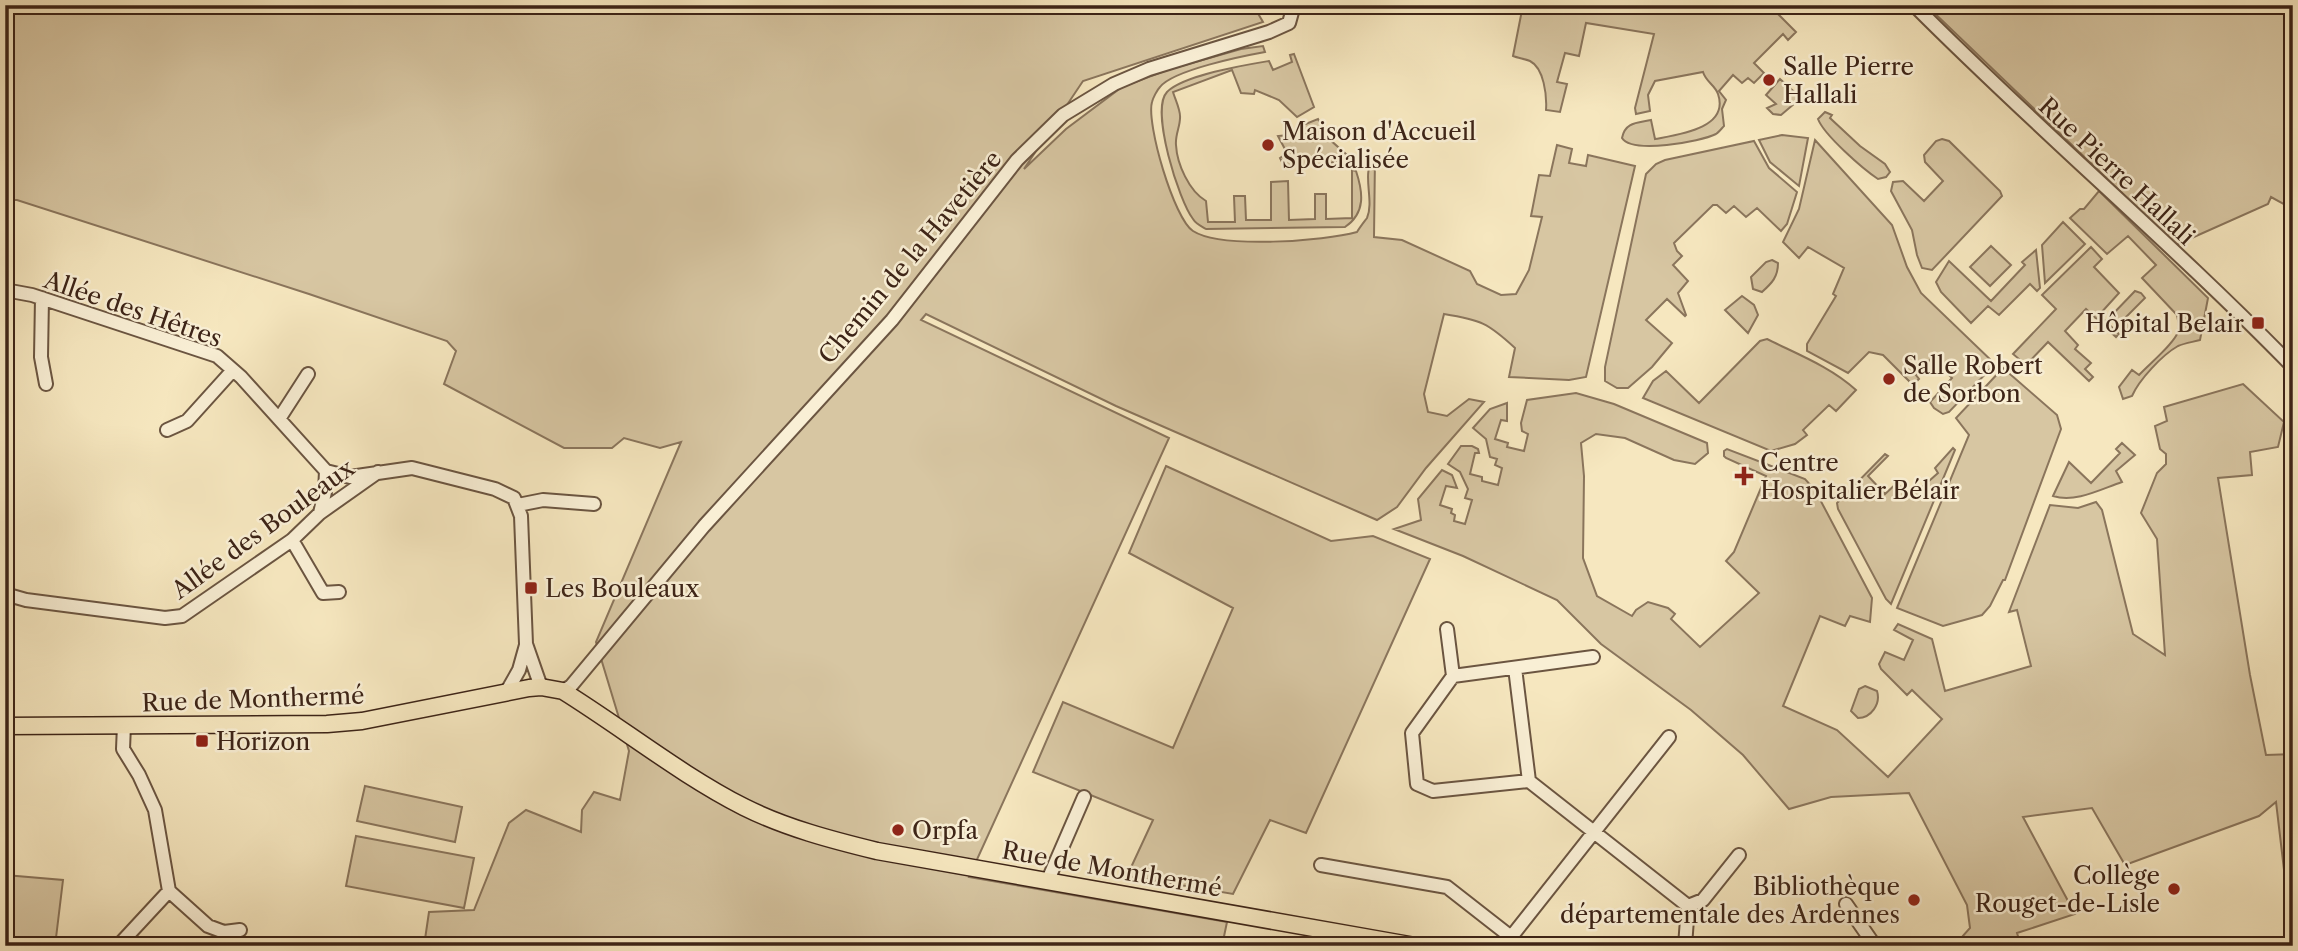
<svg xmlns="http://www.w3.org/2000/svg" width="2298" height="951" font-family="'Libre Caslon Text',serif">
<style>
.green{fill:#d7c6a2;stroke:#8a755c;stroke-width:2}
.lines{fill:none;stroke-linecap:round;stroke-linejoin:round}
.minor-casing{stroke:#6b5541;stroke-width:16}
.major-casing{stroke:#3d2417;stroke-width:19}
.minor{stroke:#f9efd5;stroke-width:12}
.major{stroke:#f6e7bf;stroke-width:16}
.poi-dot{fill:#8f2418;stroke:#f9efd5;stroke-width:2.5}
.labels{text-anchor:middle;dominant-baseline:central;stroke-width:5;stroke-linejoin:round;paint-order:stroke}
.poi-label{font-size:24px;fill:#3d2417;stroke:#f9efd5;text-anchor:start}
.street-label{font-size:24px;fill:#3d2417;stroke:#f9efd5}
</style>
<rect width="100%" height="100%" fill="#f6e7bf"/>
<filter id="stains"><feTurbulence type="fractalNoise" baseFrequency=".00286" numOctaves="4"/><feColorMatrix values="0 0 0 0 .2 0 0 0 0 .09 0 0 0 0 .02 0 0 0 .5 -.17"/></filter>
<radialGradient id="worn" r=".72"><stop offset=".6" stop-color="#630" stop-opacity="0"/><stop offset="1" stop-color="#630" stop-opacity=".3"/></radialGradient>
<path class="green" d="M 5,5 L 1253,5 L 1263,22 L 1083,81 L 1024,169 L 1066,129 L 1122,87 L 1167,70 L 1241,49 L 1263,46 L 1265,52 C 1243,56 1173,70 1160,87 C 1157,90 1153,98 1152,102 C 1146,123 1174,219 1193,231 C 1221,249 1324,241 1357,232 C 1360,227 1364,222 1367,218 C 1375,199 1360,172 1375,157 L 1374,237 L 1402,240 L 1470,271 L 1477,284 L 1501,295 L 1516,294 L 1529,270 L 1542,217 L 1531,216 L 1539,175 L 1550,176 L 1557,145 L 1572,149 L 1569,163 L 1586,166 L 1588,155 L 1635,166 L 1586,377 L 1569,380 L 1509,377 L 1515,348 C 1488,323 1481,320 1444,314 L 1424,394 L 1428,412 L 1447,416 L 1469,399 L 1484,402 L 1426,468 L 1397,507 L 1377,520 L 1116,406 L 926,314 L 921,320 L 1169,438 L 969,877 L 1227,922 L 1222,946 L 424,946 L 429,912 L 474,910 L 509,823 L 526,810 L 581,832 L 582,810 L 594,792 L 620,800 L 629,751 L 596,642 L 681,442 L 660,448 L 624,438 L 612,448 L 564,448 L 444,384 L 456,351 L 447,341 L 309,294 L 17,200 L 5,200 Z
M 1523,5 L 1769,5 L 1796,32 L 1788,40 L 1783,34 L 1754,63 L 1764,73 L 1754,83 L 1748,78 L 1742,83 L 1733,75 L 1719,91 L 1726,100 L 1722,109 L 1724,126 C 1722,128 1719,132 1716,134 C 1700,142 1632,154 1622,138 C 1625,122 1637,123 1651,120 L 1655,139 C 1676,135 1730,129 1718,94 C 1715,85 1706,82 1703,72 L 1655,81 L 1648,95 L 1650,111 L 1636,114 L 1635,108 L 1654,34 L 1586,23 L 1579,56 L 1565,53 L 1557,82 L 1567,84 L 1560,112 L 1546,110 C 1547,96 1544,68 1530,61 C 1525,59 1518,58 1513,56 Z
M 1926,5 L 2293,5 L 2293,209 L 2271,197 L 2268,204 L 2176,245 Z
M 1294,54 L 1314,107 L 1297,117 L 1279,100 L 1255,90 L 1254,94 L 1241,93 L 1232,70 L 1173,92 C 1175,99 1181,111 1180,118 C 1180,127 1175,135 1176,145 C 1177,164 1189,191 1206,201 L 1208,222 L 1235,222 L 1234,196 L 1245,196 L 1246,220 L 1271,220 L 1271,182 L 1288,181 L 1289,220 L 1315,219 L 1315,194 L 1326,194 L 1326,219 L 1352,218 L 1352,170 L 1356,171 C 1363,192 1366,213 1345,227 L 1206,229 C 1201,226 1196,224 1193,219 C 1179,201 1150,110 1167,92 C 1184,75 1245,65 1269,61 L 1273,70 L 1292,62 L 1290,55 Z
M 1780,79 L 1801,98 L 1781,115 L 1773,114 L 1767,108 L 1776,104 L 1766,95 Z
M 1825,112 L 1832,115 L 1830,118 L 1860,146 L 1885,164 L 1890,172 L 1886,177 L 1878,179 C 1863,169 1824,135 1818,119 Z
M 1318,119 L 1328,138 L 1347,155 L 1353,165 L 1340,165 L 1339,160 L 1325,165 L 1284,166 L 1280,158 L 1287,153 L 1278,136 L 1306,133 L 1303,125 Z
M 1782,135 L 1808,138 L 1799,186 L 1770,162 L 1759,140 Z
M 1942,139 L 1949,141 L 2000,191 L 2002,196 L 1932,270 L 1922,268 L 1917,255 L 1912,230 L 1891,191 L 1893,182 L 1903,181 L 1924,201 L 1943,181 L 1925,162 L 1924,155 L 1936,141 Z
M 1815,140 L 1892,225 L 1907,267 L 1921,293 L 1995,364 L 1949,412 L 1943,414 L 1934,408 L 1930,402 L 1952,378 L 1932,358 L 1927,363 L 1920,364 L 1921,370 L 1916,375 L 1919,379 L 1913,385 L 1883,355 L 1869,352 L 1848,373 L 1807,351 L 1807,344 L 1836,296 L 1833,294 L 1844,268 L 1808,247 L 1799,258 L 1783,242 L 1799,209 Z
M 1754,141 L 1769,168 L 1797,192 L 1787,224 L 1781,231 L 1757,208 L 1746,217 L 1734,206 L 1726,213 L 1717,205 L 1713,205 L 1674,243 L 1677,251 L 1682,256 L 1673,265 L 1688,281 L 1678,293 L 1686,315 L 1685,316 L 1667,299 L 1646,320 L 1672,343 L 1652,367 L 1628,388 L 1617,388 L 1605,381 L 1605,367 L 1646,174 L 1656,164 L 1665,160 Z
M 2099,191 L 2208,298 L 2200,340 C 2193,342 2185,343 2178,346 C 2162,355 2139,380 2132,396 L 2123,399 L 2119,387 L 2132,370 L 2139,375 C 2149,364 2173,345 2178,332 C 2180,327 2178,320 2177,315 L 2142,278 L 2156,265 L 2128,236 L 2107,254 L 2070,218 L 2080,209 L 2084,209 Z
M 2063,222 L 2085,244 L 2045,283 L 2042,245 Z
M 1991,246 L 2011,265 L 1990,286 L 1970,267 Z
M 2091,247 L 2102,259 L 2094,267 L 2119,293 L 2099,315 L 2119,334 L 2116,337 L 2086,309 L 2065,331 L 2078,345 L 2075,349 L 2091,363 L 2085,369 L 2093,377 L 2089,381 L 2048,342 L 2026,365 L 2013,354 L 2056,309 L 2042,295 Z
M 2036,250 L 2040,288 L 2037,291 L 2030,284 L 1999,315 L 1988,306 L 1971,323 L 1941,292 L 1936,282 L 1949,261 L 1991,301 L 2025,265 L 2022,262 Z
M 1772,260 L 1778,263 C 1778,277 1772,283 1762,292 L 1753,289 L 1751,277 L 1766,262 Z
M 2135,291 L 2141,293 L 2145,298 L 2125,318 L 2132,326 L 2125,333 L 2110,317 Z
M 1742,296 L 1754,305 L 1758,315 L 1748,333 L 1725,310 Z
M 1767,339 C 1797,354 1831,367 1856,390 L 1836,411 L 1829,405 L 1803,430 L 1807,435 L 1795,444 L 1771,451 L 1643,398 L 1653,381 L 1666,371 L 1699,403 L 1760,341 Z
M 2003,368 L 2057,415 L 2061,429 L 2005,580 L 2003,580 L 1990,606 L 1982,615 L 1943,626 L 1897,608 L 1969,435 L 1956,418 Z
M 2243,384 L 2284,422 L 2278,447 L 2250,452 L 2252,475 L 2218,478 L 2250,675 L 2266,755 L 2293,754 L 2293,946 L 2276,802 L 2259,816 L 2125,865 L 2092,808 L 2023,817 L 2075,914 L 2017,933 L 2021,946 L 1954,946 L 1970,928 L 1967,905 L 1909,793 L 1831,797 L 1789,809 L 1743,755 L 1691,710 L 1601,644 L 1557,600 L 1463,556 L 1394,529 L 1421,520 L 1418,499 L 1442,470 L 1452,475 L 1457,488 L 1446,486 L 1440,505 L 1452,509 L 1451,513 L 1455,515 L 1454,521 L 1465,524 L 1472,500 L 1465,498 L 1468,489 L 1460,472 L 1448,464 L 1461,446 L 1472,446 L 1478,449 L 1479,453 L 1475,453 L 1470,474 L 1482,477 L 1482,481 L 1498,485 L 1502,468 L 1495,465 L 1497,459 L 1490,457 L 1486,439 L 1473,428 L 1490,409 L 1507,403 L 1507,421 L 1501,420 L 1495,439 L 1508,443 L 1507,447 L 1524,451 L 1528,434 L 1522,431 L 1521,423 L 1527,400 L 1576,393 L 1614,404 L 1707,443 L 1708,453 L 1695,464 L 1674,460 L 1625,438 L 1596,434 L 1581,443 L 1584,476 L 1583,558 L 1597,596 L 1632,616 L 1636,610 L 1648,602 L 1668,608 L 1675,614 L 1671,619 L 1700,647 L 1759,593 L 1726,561 L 1734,552 L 1766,476 L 1726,458 L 1724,456 L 1724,451 L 1727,449 L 1805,479 L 1815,490 L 1872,598 L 1870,622 L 1850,616 L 1845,626 L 1820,616 L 1783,706 L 1837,730 L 1888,777 L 1942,719 L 1912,690 L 1907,695 L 1881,669 L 1879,664 L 1885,652 L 1904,660 L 1913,640 L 1894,630 L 1898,624 L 1932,639 L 1945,691 L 2031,666 L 2017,610 L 2009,612 L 2050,505 L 2078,508 L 2096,502 L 2102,510 L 2133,634 L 2165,655 L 2157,539 L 2141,513 L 2157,473 L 2166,464 L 2166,454 L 2160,449 L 2155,426 L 2167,421 L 2164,407 Z
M 2122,443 L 2135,455 L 2116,471 L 2122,482 C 2101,489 2076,503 2053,496 L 2069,462 L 2091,483 L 2120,453 L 2116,449 Z
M 1953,448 L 1955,450 L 1891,604 L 1886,599 L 1838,509 L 1837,503 L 1885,454 L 1888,456 L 1868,476 L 1885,494 L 1897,483 L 1911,497 L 1938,473 L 1935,468 Z
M 1166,466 L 1331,541 L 1373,536 L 1430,559 L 1306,833 L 1270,820 L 1233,894 L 1127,876 L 1153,820 L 1033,772 L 1063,702 L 1173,748 L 1233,608 L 1129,553 Z
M 1865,686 L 1877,691 C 1881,704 1871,718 1858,718 L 1851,711 L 1859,689 Z
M 365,786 L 462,807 L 455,842 L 357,821 Z
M 356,836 L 474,858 L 464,908 L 346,886 Z
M 5,875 L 63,880 L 55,946 L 5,946 Z"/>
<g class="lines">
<g class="minor-casing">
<path id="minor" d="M 1914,5 C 2037,129 2171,242 2293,367
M 5,290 L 32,295 L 217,356 L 241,377 L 326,471
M 42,298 L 41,357 L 46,384
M 279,419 L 308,374
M 167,430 L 187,421 L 233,370
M 326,471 L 350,477 L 412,468 L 495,489 L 514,498 L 521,516 L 526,644 L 541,687
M 518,505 L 543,500 L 594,504
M 320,513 L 325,492 L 326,471
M 292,540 L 323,593 L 339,592
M 5,594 L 26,600 L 165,618 L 182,616 L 292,540 L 320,513 L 378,472
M 1447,629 L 1453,676
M 1593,657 L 1453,676 L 1412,733 L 1417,784 L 1433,791 L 1529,781 L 1688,906 L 1685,946
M 1515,668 L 1529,781
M 563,691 L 571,686 L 704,526 L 892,320 L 1017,160 L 1063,115 L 1114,84 L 1149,69 L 1269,32 L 1289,23 L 1294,5
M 506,693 L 519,670 L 526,645
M 124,725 L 123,749 L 139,775 L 155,810 L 169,891
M 1321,865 L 1447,887 L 1511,937
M 1048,880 L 1084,797
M 169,891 L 208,926 L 224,932 L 240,930
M 1846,904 L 1875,946
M 1688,906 L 1703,900 L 1739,855
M 118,946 L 169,891
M 1504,946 L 1669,737"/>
</g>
<g class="major-casing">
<path id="major" d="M 5,726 L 327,724 L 362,721 L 529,688 L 541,687 L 563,691 C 624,729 681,775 744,807 C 786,828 832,840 877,851 L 1415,946"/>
</g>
<use href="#minor" class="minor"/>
<use href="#major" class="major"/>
</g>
<g class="poi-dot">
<circle cx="1769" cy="80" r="7"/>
<circle cx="1268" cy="145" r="7"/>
<rect x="2251" y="316" width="14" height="14" rx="3.5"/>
<circle cx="1889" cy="379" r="7"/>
<path d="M1740.5 465.5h7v7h7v7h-7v7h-7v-7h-7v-7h7z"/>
<rect x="524" y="581" width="14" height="14" rx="3.5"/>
<rect x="195" y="734" width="14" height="14" rx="3.5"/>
<circle cx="898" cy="830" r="7"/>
<circle cx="2174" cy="889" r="7"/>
<circle cx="1914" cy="900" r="7"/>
</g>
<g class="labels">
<g class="poi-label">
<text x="1783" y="66">Salle Pierre<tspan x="1783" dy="28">Hallali</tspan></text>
<text x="1282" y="131">Maison d'Accueil<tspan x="1282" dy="28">Spécialisée</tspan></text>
<text x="2244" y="323" text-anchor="end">Hôpital Belair</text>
<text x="1903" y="365">Salle Robert<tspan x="1903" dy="28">de Sorbon</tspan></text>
<text x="1760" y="462">Centre<tspan x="1760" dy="28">Hospitalier Bélair</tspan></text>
<text x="545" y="588">Les Bouleaux</text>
<text x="216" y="741">Horizon</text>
<text x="912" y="830">Orpfa</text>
<text x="2160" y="875" text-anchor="end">Collège<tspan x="2160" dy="28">Rouget-de-Lisle</tspan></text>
<text x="1900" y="886" text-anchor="end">Bibliothèque<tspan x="1900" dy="28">départementale des Ardennes</tspan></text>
</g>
<g class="street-label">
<text transform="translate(2117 171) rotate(43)">Rue Pierre Hallali</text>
<text transform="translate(910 257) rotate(-50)">Chemin de la Havetière</text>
<text transform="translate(133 309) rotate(19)">Allée des Hêtres</text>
<text transform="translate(263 529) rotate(-36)">Allée des Bouleaux</text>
<text transform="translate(253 699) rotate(-2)">Rue de Monthermé</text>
<text transform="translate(1112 869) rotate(10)">Rue de Monthermé</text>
</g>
</g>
<rect width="2298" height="951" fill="none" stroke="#f6e7bf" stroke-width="28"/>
<rect x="7" y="7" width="2284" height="937" fill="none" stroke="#3d2417" stroke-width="3.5"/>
<rect x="14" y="14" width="2270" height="923" fill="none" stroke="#3d2417" stroke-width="2"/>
<rect width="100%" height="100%" filter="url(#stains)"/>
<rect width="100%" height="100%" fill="url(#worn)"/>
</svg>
